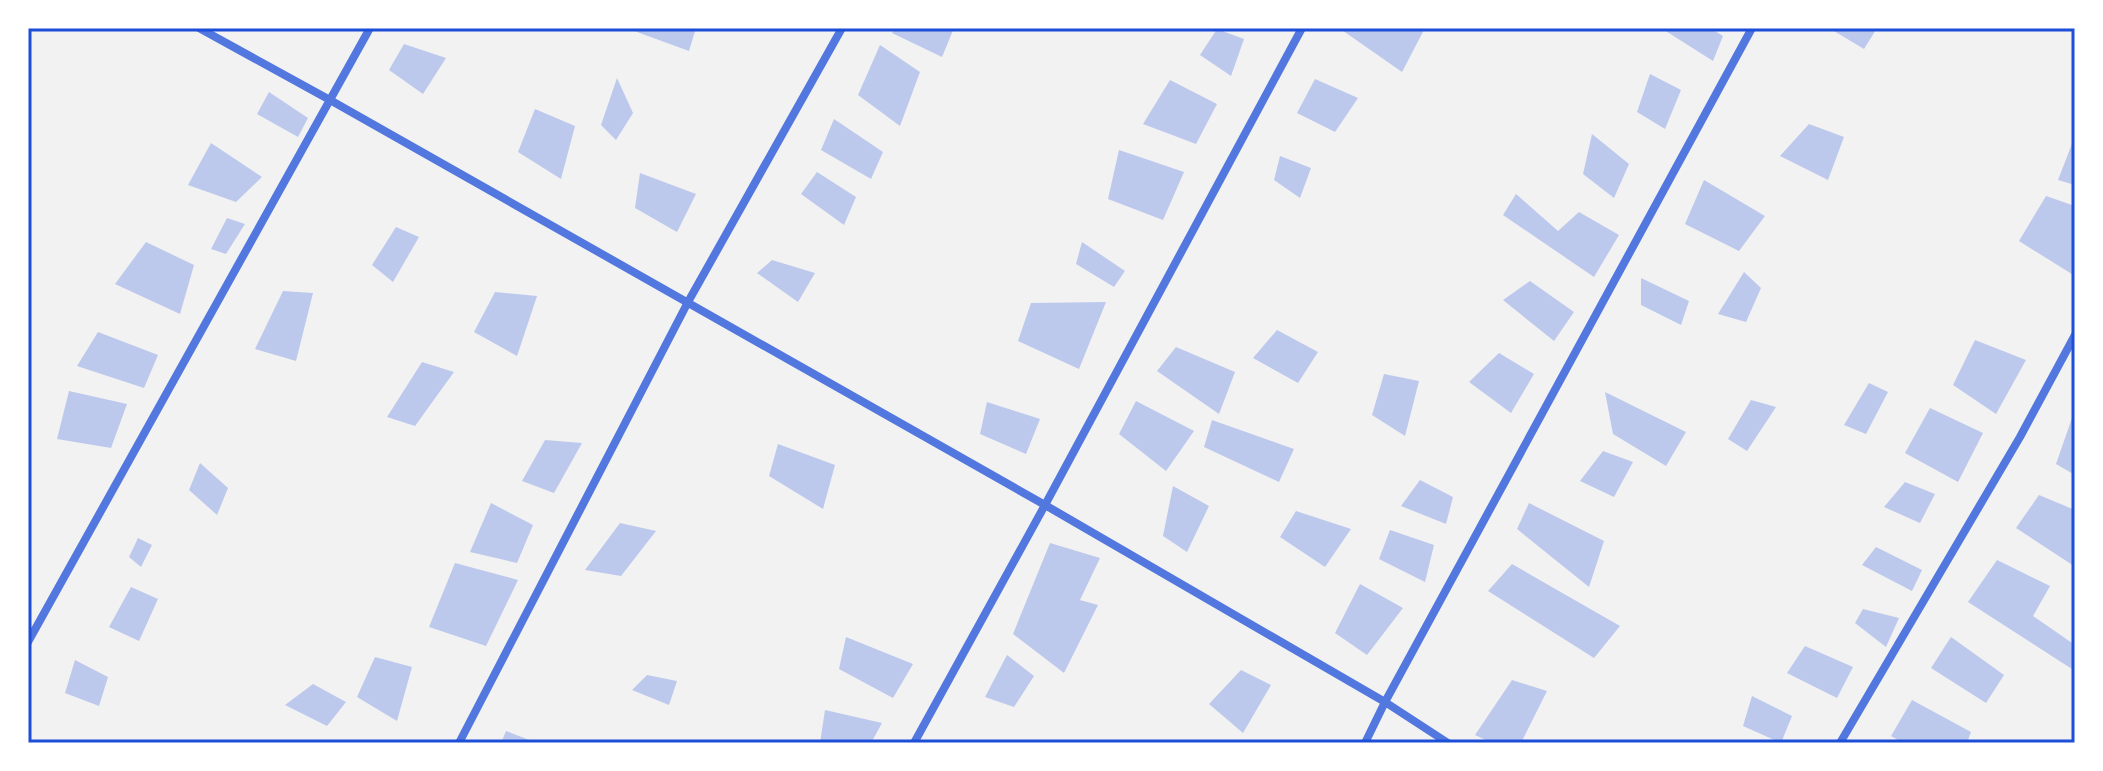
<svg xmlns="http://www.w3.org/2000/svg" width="2103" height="771" font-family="'Roboto Serif',serif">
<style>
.building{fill:#bdc9ec}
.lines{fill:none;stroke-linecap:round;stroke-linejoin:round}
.minor{stroke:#5277de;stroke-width:8}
.neatline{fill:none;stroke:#1d4ed8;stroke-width:3}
</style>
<rect width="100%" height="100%" fill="#f2f2f2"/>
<path class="building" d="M 626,28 L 696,28 L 689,51 Z
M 895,28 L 954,28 L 942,57 L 892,33 Z
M 1339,28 L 1425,28 L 1402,72 Z
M 1661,28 L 1710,28 L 1723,36 L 1713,61 Z
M 1829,28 L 1877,28 L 1864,49 Z
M 1217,29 L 1244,39 L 1231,76 L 1200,55 Z
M 404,44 L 446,58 L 423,94 L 389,70 Z
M 880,45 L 920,72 L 900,126 L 858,95 Z
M 1650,74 L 1681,90 L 1665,129 L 1637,112 Z
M 617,78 L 633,113 L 616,140 L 601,125 Z
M 1315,79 L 1358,98 L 1335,132 L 1297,113 Z
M 1170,80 L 1217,104 L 1196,144 L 1143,124 Z
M 269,92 L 308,118 L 298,137 L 257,114 Z
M 535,109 L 575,126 L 561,179 L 518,152 Z
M 834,119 L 883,152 L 871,179 L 821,150 Z
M 1809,124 L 1844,137 L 1828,180 L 1780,156 Z
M 1592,134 L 1629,164 L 1614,198 L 1583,174 Z
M 2075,136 L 2075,185 L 2058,180 Z
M 211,143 L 262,177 L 236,202 L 188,185 Z
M 1119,150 L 1184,172 L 1163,220 L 1108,199 Z
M 1280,156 L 1311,168 L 1300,198 L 1274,180 Z
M 817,172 L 856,197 L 844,225 L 801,194 Z
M 640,173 L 696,194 L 677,232 L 635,208 Z
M 1704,180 L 1765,216 L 1739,251 L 1685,224 Z
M 1516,194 L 1558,231 L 1579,212 L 1619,235 L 1594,277 L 1503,215 Z
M 2046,196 L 2075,206 L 2075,276 L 2019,241 Z
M 227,218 L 245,224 L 226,254 L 211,249 Z
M 396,227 L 419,237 L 393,282 L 372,265 Z
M 146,242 L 194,265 L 180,314 L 115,284 Z
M 1082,242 L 1125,271 L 1114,287 L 1076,264 Z
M 772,260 L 815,273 L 798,302 L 757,273 Z
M 1744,272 L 1761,288 L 1746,322 L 1718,314 Z
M 1641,278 L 1689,301 L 1681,325 L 1641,305 Z
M 1530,281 L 1574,312 L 1554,341 L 1503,300 Z
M 283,291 L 313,293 L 296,361 L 255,349 Z
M 495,292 L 537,296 L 517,356 L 474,332 Z
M 1106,302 L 1079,369 L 1018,341 L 1031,303 Z
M 1277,330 L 1318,352 L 1298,383 L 1253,358 Z
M 98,332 L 158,355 L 144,388 L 77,366 Z
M 1975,340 L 2026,360 L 1996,414 L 1953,385 Z
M 1176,347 L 1235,372 L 1219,414 L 1157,371 Z
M 1499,353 L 1534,374 L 1511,413 L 1469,382 Z
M 422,362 L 454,372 L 415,426 L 387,417 Z
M 1384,374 L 1419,381 L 1405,436 L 1372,415 Z
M 1869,383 L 1888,392 L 1866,434 L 1844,425 Z
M 69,391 L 127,404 L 111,448 L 57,439 Z
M 1605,392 L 1686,432 L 1666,466 L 1613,434 Z
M 1751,400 L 1776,407 L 1747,451 L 1728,439 Z
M 1136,401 L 1194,431 L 1166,471 L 1119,434 Z
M 987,402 L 1040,419 L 1026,454 L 980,434 Z
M 1930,408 L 1983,433 L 1958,482 L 1905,453 Z
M 2072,418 L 2075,419 L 2075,475 L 2056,464 Z
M 1212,420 L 1294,449 L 1279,482 L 1204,447 Z
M 545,440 L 582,443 L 554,493 L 522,481 Z
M 778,444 L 835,465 L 823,509 L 769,476 Z
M 1603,451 L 1633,462 L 1614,497 L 1580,481 Z
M 200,463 L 228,488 L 217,515 L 189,490 Z
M 1420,480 L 1453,497 L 1446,524 L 1401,506 Z
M 1905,482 L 1935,494 L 1920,523 L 1884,507 Z
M 1173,486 L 1209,506 L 1187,552 L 1163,536 Z
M 2039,495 L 2075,510 L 2074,566 L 2016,528 Z
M 491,503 L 533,525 L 517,563 L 470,552 Z
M 1529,503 L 1604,541 L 1589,587 L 1517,529 Z
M 1296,511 L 1351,529 L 1325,567 L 1280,537 Z
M 620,523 L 656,531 L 621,576 L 585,570 Z
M 1390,530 L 1434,545 L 1425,582 L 1379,559 Z
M 138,538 L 152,545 L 141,567 L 129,557 Z
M 1050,543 L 1100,558 L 1080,600 L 1098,605 L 1064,673 L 1013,634 Z
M 1876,547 L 1922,570 L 1912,591 L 1862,565 Z
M 1997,560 L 2050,586 L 2033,616 L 2075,645 L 2075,671 L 1968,602 Z
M 455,563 L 518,580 L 486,646 L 429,627 Z
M 1512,564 L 1620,626 L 1594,658 L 1488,591 Z
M 1360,584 L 1403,608 L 1367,655 L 1335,633 Z
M 131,587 L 158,599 L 139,641 L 109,627 Z
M 1863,609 L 1899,618 L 1886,647 L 1855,623 Z
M 846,637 L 913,664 L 893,698 L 839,669 Z
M 1951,637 L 2004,675 L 1986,703 L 1931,668 Z
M 1805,646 L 1853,667 L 1837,698 L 1787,673 Z
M 1007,655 L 1034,676 L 1014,707 L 985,697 Z
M 375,657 L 412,667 L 397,721 L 357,697 Z
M 75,660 L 108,677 L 99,706 L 65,693 Z
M 1241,670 L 1271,685 L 1243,733 L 1209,704 Z
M 647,675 L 677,681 L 669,705 L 632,690 Z
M 1512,680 L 1547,691 L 1521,743 L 1492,743 L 1475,735 Z
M 313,684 L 346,702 L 327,726 L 285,705 Z
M 1752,696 L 1792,716 L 1781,743 L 1743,726 Z
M 1912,700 L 1971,732 L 1967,743 L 1903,743 L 1891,736 Z
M 825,710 L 882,723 L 871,743 L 820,743 Z
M 506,731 L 537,743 L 501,743 Z"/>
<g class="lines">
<path class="minor" d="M 199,28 L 330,100 L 1045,505 L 1385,702 L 1448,743
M 28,642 L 370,28
M 459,743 L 688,302 L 842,28
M 914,743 L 1045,505 L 1302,28
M 1365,743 L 1385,702 L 1752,28
M 1840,743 L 2020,437 L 2075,335"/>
</g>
<rect width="2103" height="771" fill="none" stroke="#ffffff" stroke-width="60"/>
<rect x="30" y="30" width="2043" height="711" class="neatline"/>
</svg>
